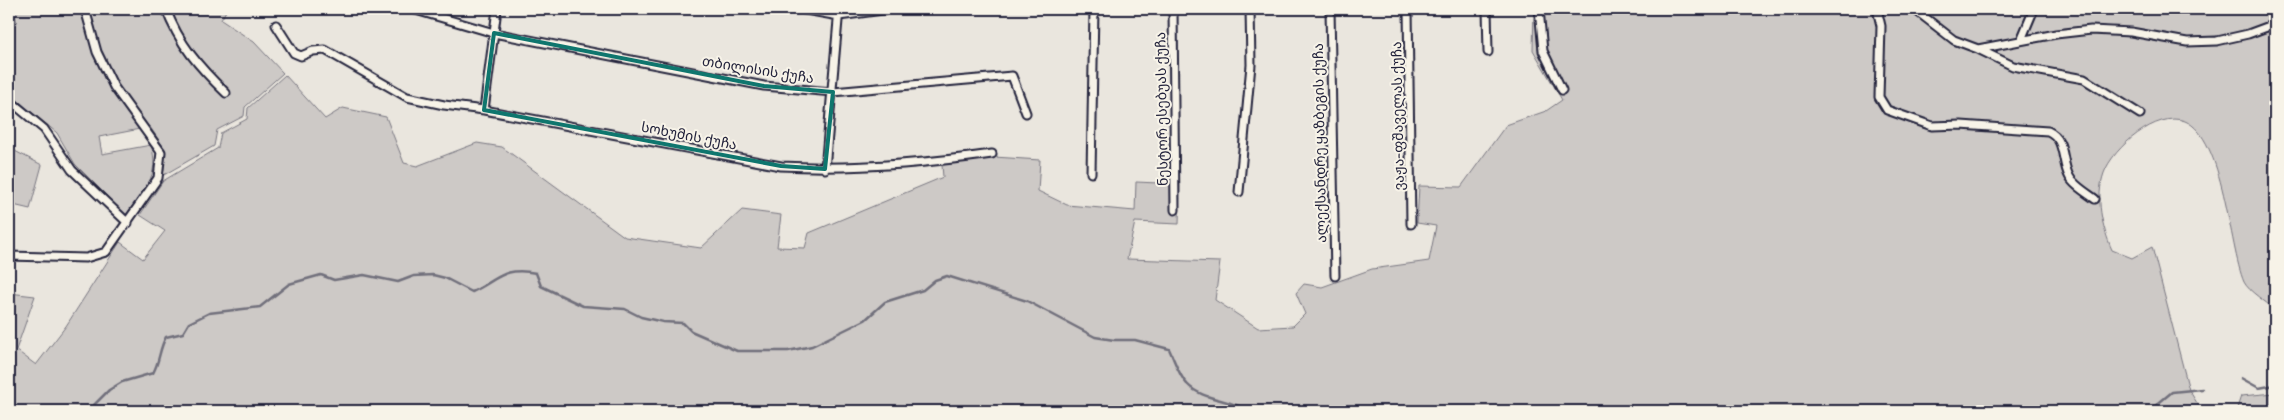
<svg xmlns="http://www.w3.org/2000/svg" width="2284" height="420" font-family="Pangolin,'Noto Sans Georgian',sans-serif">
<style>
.green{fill:#cdc9c6;stroke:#787680}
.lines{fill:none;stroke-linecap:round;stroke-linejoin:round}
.stream{stroke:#716f7b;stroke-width:2.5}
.minor-casing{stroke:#22223b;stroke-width:11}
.minor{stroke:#f7f3e8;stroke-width:7}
.marked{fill:none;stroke:#0f766e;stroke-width:4;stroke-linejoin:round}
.labels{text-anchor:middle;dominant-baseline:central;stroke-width:4;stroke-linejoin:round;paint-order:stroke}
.street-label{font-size:14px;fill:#22223b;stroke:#f7f3e8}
</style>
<rect width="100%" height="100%" fill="#eae6de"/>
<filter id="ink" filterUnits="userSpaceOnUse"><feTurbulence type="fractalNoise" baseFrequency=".02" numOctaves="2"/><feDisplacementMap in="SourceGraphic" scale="10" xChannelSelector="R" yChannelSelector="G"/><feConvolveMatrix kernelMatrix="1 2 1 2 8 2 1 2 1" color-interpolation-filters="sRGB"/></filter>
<g filter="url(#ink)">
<path class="green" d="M 13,9 L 90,9 L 92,12 L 108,9 L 227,9 L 221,20 L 254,42 L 283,73 L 245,107 L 244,116 L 217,130 L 214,146 L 162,176 L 165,149 L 150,127 L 99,137 L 102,154 L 151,145 C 161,176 143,191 126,215 L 75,164 L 57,133 L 9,93 L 9,24 L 17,23 Z
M 1534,9 L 2275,9 L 2275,310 C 2267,302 2249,292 2244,282 C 2229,247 2224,137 2185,121 C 2157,110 2113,148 2104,173 C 2095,199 2102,226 2112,250 L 2132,258 L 2152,247 L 2189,390 L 2202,411 L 9,411 L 9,293 L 35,296 L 16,350 L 36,365 L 66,326 L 120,242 L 143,259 L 165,231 L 140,215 L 163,181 L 218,148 L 221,133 L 247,119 L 248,108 L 285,75 L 325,119 L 343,108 L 386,117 L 404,163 L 417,166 L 477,143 L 502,147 L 625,237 L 701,248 L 742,210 L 781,215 L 777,247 L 805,248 L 809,233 L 943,177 L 942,165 L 994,157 L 1040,160 L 1038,191 L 1067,205 L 1135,211 L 1136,182 L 1180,184 L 1179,224 L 1135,222 L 1127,259 L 1220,262 L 1215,300 L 1258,328 L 1293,326 L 1305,314 L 1296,293 L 1304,284 L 1322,287 L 1372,269 L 1429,261 L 1436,226 L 1417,223 L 1419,186 L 1461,187 L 1506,125 L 1546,111 L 1562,100 L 1533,50 Z
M 9,148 L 42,165 L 30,209 L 9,204 Z
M 2275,393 L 2275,411 L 2236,411 L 2241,396 Z"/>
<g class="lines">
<path class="stream" d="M 2241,378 L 2259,388 L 2275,385
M 88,411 L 109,390 L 122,382 L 153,373 C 160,361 159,349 166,337 L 183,333 L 189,323 L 209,313 L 260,307 L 289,284 L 321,275 L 334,280 L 364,275 L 398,282 L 414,276 L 433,275 L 445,278 L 472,292 C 498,280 503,266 536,273 L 541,286 L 583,306 L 625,309 L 641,317 L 663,322 L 683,323 L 691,331 L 737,351 L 788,351 L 812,346 L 865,320 L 885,302 L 923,290 L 935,280 L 947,276 L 1027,301 L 1095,337 L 1114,340 L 1135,340 L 1169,349 C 1174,359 1179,376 1187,384 C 1203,401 1230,398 1248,411
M 2149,411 L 2172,392 L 2202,389"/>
<g class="minor-casing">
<path id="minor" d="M 166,9 C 179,44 199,67 226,93
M 412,9 L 494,33 L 764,86 L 833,92 L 1012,76 L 1026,113
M 497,9 L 484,110 L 781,166 C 853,170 921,164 992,154
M 800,9 L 839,16 L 890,9
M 1173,9 L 1175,210
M 1330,9 L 1335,276
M 1408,9 L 1411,224
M 1487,9 L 1488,52
M 1539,9 L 1543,51 L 1562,90
M 1877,9 L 1881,26 L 1879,97 L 1887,110 L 1932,126 L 1961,125 L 2048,131 C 2066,139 2061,160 2069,176 C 2073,185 2087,193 2095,199
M 1914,9 L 1954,40 L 1978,49 L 2056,34 L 2091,30 L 2131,32 L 2187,42 L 2217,41 L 2248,34 L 2275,24
M 276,25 L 294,53 L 301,56 L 313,51 L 325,50 L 407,97 L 444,105 L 484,110
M 2021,40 L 2034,9
M 1978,49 L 2013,66 L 2084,79 L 2140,114
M 9,100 L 44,129 L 72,170 L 128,223
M 825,169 L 839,9
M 1091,173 L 1094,9
M 1239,192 L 1251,65 L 1250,9
M 9,256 L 86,258 L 106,252 L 158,178 L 161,152 L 114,87 L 97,52 L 85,9"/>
</g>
<use href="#minor" class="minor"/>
</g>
</g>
<path class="marked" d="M 494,33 L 764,86 L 833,92 L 825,169 L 781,166 L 484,110 Z"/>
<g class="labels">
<g class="street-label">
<text transform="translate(758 70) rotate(9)">თბილისის ქუჩა</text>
<text transform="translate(1162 109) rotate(-91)">ნესტორ ესებუას ქუჩა</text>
<text transform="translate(1398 116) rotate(-91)">ვაჟა-ფშაველას ქუჩა</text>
<text transform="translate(689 136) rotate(11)">სოხუმის ქუჩა</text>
<text transform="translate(1320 143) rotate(-91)">ალექსანდრე ყაზბეგის ქუჩა</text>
</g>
</g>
<rect width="2284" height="420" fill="none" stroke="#f7f3e8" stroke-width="30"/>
<rect x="15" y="15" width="2254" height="390" fill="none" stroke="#22223b" stroke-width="2" filter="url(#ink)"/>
</svg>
